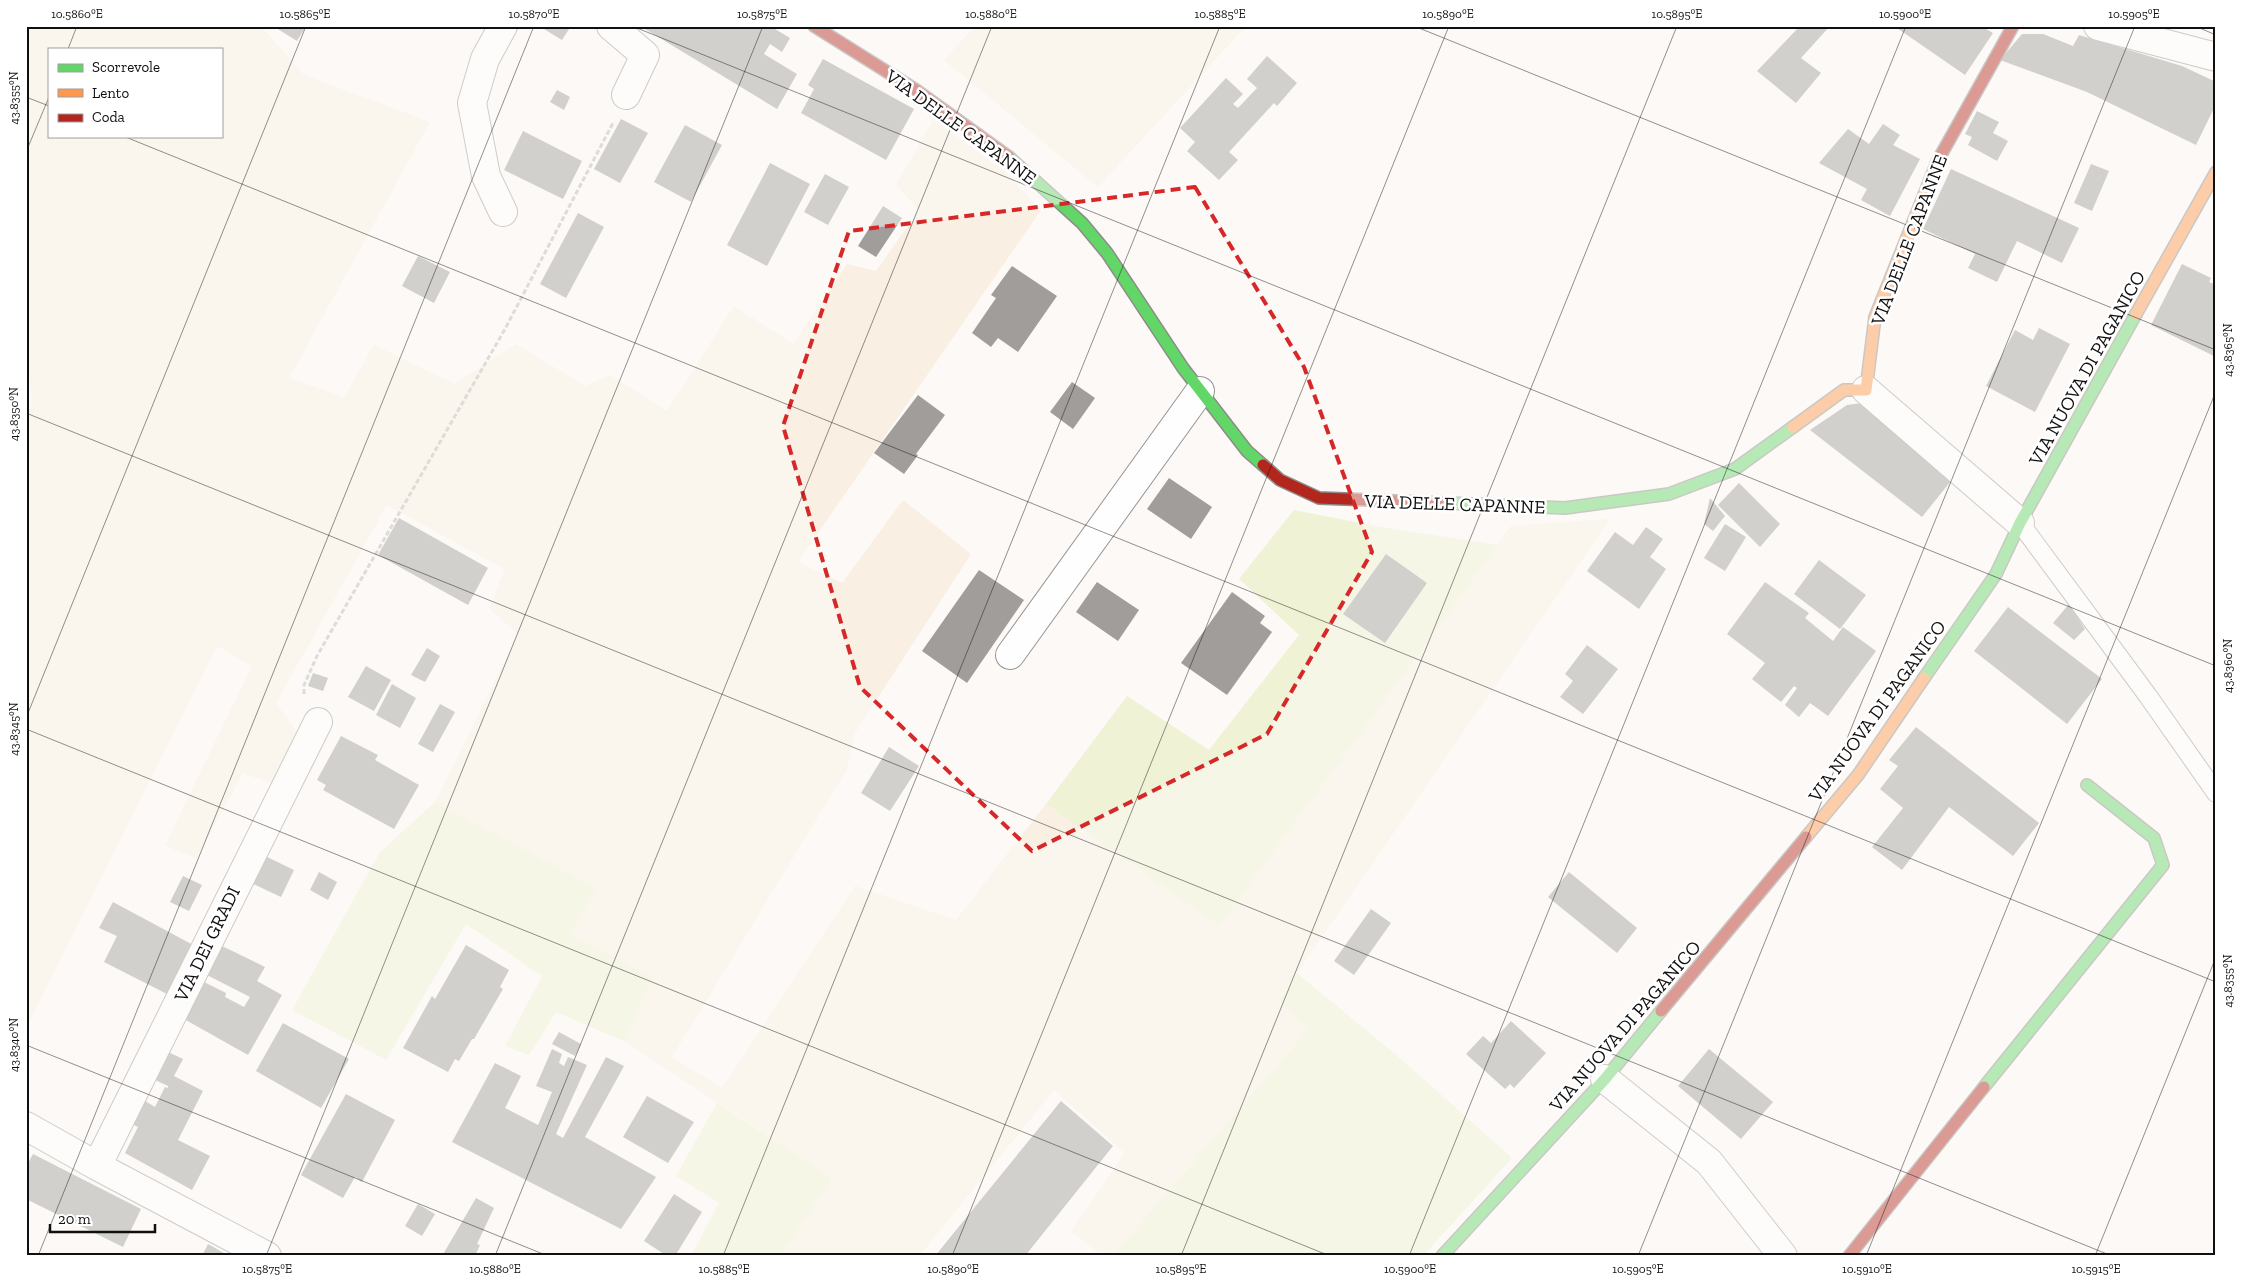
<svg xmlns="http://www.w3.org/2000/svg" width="2242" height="1282" font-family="'Zilla Slab',serif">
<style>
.farmland{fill:#f9efe2;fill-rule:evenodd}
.green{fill:#f0f2d5}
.building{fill:#a09d9b}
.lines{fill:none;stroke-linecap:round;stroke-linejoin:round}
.lane-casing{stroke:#969594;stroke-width:20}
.street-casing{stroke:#969594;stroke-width:30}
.fast-casing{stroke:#8d8c8a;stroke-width:14}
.slow-casing{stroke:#8d8c8a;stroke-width:14}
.jam-casing{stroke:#8d8c8a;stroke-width:14}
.path{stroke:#b9b8b8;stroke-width:3;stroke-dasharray:5 2.5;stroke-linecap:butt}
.lane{stroke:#fffefe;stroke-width:18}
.street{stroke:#fffefe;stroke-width:28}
.fast{stroke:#63d668;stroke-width:11}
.slow{stroke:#ff974d;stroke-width:11}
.jam{stroke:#b3261e;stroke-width:11}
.marked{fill:none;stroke:#d62828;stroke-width:4;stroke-dasharray:10 6;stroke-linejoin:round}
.ticks{fill:none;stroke:#101010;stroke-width:1;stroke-opacity:0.45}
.labels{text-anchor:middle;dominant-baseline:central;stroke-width:5;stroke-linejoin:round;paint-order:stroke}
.street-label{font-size:19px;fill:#101010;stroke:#fff}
.neatline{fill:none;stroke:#101010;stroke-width:2}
.ticks-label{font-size:12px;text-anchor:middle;fill:#101010}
</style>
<rect width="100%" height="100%" fill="#fcf9f6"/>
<path class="farmland" d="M 26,26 L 261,26 L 304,75 L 430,122 L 289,378 L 344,397 L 374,345 L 455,384 L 516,344 L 585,386 L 610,375 L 667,411 L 734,306 L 793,344 L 847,264 L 876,271 L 919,210 L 896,185 L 933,120 L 1003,170 L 1041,210 L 798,562 L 842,583 L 903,500 L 971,554 L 855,733 L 847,769 L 672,1057 L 722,1088 L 855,886 L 956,920 L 1046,804 L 1219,926 L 1511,526 L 1610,519 L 1280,998 L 1307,1031 L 1112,1256 L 1102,1256 L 1071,1231 L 1125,1153 L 1054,1090 L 919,1256 L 781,1256 L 832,1178 L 624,1041 L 653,978 L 570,934 L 597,888 L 435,802 L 518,634 L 490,609 L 504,569 L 387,505 L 276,703 L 298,734 L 273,784 L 243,773 L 196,859 L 165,845 L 252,666 L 217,646 L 26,1028 L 26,417 L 32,404 L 30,381 L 26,379 ZM 49,49 L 221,49 L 221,136 L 49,136 Z
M 975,26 L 1246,26 L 1098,187 L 944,60 Z"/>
<path class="green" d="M 1294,510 L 1375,526 L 1498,545 L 1219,926 L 1046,804 L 1127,696 L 1209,750 L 1299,635 L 1239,579 Z
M 435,802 L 597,888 L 570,934 L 653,978 L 624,1041 L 556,1012 L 529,1055 L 505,1046 L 542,976 L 466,924 L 386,1060 L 292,1010 L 380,852 Z
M 1297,973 L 1408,1065 L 1512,1158 L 1423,1256 L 1112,1256 L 1307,1031 L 1280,999 Z
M 717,1103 L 832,1178 L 781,1256 L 691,1256 L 719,1203 L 676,1176 Z"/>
<path class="building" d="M 273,26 L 306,26 L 297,41 Z
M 539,26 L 571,26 L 562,40 Z
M 640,26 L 770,26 L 790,38 L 782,52 L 770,44 L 764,54 L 797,74 L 777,109 Z
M 1800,26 L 1830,26 L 1801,58 L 1821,73 L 1796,103 L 1757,71 Z
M 1894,26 L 1981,26 L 1993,33 L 1965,75 Z
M 2022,34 L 2043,34 L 2073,46 L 2079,35 L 2182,66 L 2216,82 L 2216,104 L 2196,145 L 2087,92 L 2000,60 Z
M 1267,56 L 1297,83 L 1277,106 L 1274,103 L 1229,152 L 1238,160 L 1219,180 L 1187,151 L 1195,142 L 1180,128 L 1226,78 L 1243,94 L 1233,104 L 1238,108 L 1257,88 L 1247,79 Z
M 823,59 L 914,109 L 886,160 L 801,113 L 814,89 L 808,85 Z
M 557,90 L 570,97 L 564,110 L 550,102 Z
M 1977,111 L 1999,122 L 1993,133 L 2008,141 L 1997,161 L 1968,145 L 1972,137 L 1965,134 Z
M 621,119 L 648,133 L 620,183 L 594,169 Z
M 1883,124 L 1900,135 L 1893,145 L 1920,159 L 1890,216 L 1861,200 L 1867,189 L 1819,163 L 1848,129 L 1869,144 Z
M 685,125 L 722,145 L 691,202 L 654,182 Z
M 523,131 L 582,161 L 563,199 L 504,170 Z
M 770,163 L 810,184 L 767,266 L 727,245 Z
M 2091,164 L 2109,171 L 2092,211 L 2074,203 Z
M 1951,169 L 2079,228 L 2062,263 L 2017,241 L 1997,282 L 1968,268 L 1975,254 L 1923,229 Z
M 825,174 L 849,187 L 828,225 L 804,212 Z
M 883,206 L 902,218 L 876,257 L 858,246 Z
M 578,213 L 604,227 L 566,298 L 540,284 Z
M 418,256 L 450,272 L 434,303 L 402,286 Z
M 2182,264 L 2211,278 L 2209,282 L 2216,285 L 2216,357 L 2151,325 Z
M 1012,266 L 1057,296 L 1018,352 L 998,338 L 991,347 L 972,333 L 996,298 L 991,295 Z
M 2039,328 L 2070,344 L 2035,412 L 1986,386 L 2015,330 L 2033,340 Z
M 1072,382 L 1095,398 L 1073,429 L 1050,412 Z
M 918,395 L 945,415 L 916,454 L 918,455 L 904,474 L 874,453 Z
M 1862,403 L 1955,476 L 1922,517 L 1810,430 L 1847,405 Z
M 1169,478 L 1212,507 L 1191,539 L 1147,509 Z
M 1739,483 L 1780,524 L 1760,547 L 1718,505 Z
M 1710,498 L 1725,516 L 1713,531 L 1704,524 Z
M 399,518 L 488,568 L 468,605 L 378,555 Z
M 1725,524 L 1746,537 L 1725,571 L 1704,558 Z
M 1646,527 L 1663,539 L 1650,557 L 1666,569 L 1639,609 L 1587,571 L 1615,532 L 1633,545 Z
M 1386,554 L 1427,583 L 1385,643 L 1343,614 Z
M 1819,560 L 1866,595 L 1840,629 L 1794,594 Z
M 979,570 L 1024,600 L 967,683 L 922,651 Z
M 1097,582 L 1139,610 L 1118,641 L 1076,612 Z
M 1765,582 L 1809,613 L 1805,618 L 1833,641 L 1843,627 L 1876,651 L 1828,716 L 1810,703 L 1799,717 L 1785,705 L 1797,688 L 1794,686 L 1781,702 L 1752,679 L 1765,663 L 1727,634 Z
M 1232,592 L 1265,616 L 1260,623 L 1272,632 L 1227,695 L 1181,663 Z
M 2069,604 L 2085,629 L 2074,640 L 2053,623 Z
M 2008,607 L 2102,679 L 2067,724 L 1974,651 Z
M 1587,645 L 1618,669 L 1583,714 L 1560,697 L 1573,681 L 1565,674 Z
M 427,648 L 440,656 L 425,682 L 411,675 Z
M 366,666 L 391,680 L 374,711 L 348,697 Z
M 313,673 L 328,678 L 323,691 L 308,686 Z
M 392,684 L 416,698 L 400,728 L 376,715 Z
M 440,704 L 455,712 L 433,752 L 418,744 Z
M 1916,727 L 2039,823 L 2013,856 L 1949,807 L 1902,870 L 1872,847 L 1903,808 L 1880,789 L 1898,766 L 1889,760 Z
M 341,736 L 378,755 L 375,760 L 419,785 L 394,829 L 323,790 L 326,785 L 317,780 Z
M 889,747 L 919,766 L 890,811 L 861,793 Z
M 261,854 L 294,870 L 281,897 L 249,882 Z
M 319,872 L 337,882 L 328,900 L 310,890 Z
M 1569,872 L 1637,928 L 1617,953 L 1548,897 Z
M 183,876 L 202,885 L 189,911 L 170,902 Z
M 113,902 L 195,946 L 169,995 L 104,962 L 117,936 L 99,928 Z
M 1371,909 L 1391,923 L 1354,975 L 1334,961 Z
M 220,945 L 265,967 L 257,981 L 282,995 L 248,1055 L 184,1019 L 202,981 L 226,993 L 225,997 L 244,1007 L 250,997 L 205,974 Z
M 466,945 L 509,970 L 500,987 L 503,989 L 474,1039 L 472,1039 L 459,1061 L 455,1059 L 448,1072 L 403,1048 L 432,996 L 435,999 Z
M 1511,1021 L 1546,1053 L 1514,1088 L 1510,1084 L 1505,1089 L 1466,1054 L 1483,1036 L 1491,1043 Z
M 283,1023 L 349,1059 L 321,1108 L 256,1071 Z
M 559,1032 L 581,1044 L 575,1056 L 552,1044 Z
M 552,1049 L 562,1054 L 559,1063 L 564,1066 L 568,1057 L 587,1065 L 556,1134 L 563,1138 L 606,1057 L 624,1066 L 585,1137 L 656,1177 L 621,1229 L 452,1142 L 495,1063 L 521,1076 L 505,1108 L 538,1125 L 552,1092 L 536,1086 Z
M 1709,1049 L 1773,1102 L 1741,1139 L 1678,1086 Z
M 166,1051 L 183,1059 L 174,1076 L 203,1091 L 178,1140 L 210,1156 L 192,1190 L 125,1153 L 138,1127 L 130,1123 L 142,1099 L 155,1107 L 165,1087 L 168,1088 L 168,1086 L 153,1079 Z
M 346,1094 L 395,1120 L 362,1182 L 355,1177 L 343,1198 L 301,1175 Z
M 647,1096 L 694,1122 L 668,1163 L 623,1137 Z
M 1061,1101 L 1113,1146 L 1025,1256 L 935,1256 Z
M 33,1154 L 141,1209 L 123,1247 L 26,1199 L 26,1167 Z
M 674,1194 L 702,1212 L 675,1256 L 667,1256 L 644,1241 Z
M 476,1198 L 494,1208 L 477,1244 L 480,1245 L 475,1256 L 442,1256 Z
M 418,1204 L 435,1214 L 422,1236 L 405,1226 Z
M 208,1244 L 229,1256 L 202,1256 Z"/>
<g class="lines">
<g class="lane-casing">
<path id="lane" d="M 2020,523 L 2148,696 L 2216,793"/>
</g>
<g class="street-casing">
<path id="street" d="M 611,26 L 645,55 L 626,95
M 2098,26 L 2216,57
M 503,212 L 486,176 L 472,103 L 485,59 L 503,26
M 1866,390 L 2020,523
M 1010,655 L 1200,391
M 1605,1079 L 1709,1162 L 1783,1256
M 26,1126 L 97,1166 L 267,1256
M 97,1166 L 318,722"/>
</g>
<g class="fast-casing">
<path id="fast" d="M 1009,157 L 1082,223 L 1107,253 L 1183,368 L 1247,451 L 1263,465
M 1447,503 L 1565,508 L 1669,494 L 1735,469 L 1793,427
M 1924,678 L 1996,574 L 2020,523 L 2136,314
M 1984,1087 L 2163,865 L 2154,838 L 2087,785
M 1442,1256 L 1605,1079 L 1661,1011"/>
</g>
<g class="slow-casing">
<path id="slow" d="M 2136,314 L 2216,172
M 1793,427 L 1844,390 L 1866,390 L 1875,317 L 1928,185
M 1806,837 L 1858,775 L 1924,678"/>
</g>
<g class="jam-casing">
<path id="jam" d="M 814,26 L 916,90 L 1009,157
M 1928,185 L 1937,162 L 2013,26
M 1263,465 L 1280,480 L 1319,498 L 1447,503
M 1661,1011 L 1806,837
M 1849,1256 L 1984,1087"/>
</g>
<path class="path" d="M 304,694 L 304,685 L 317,656 L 505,329 L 613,123"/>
<use href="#lane" class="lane"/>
<use href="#street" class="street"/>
<use href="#fast" class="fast"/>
<use href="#slow" class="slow"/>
<use href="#jam" class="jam"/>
</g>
<path d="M0 0H2242V1282H0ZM 1195,187 L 1304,367 L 1372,552 L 1267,734 L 1032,851 L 860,687 L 783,426 L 849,231 Z" fill="#fcf9f6" fill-opacity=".55" fill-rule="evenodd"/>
<path class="marked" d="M 1195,187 L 1304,367 L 1372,552 L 1267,734 L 1032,851 L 860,687 L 783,426 L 849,231 Z"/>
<path class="ticks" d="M 632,26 L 2216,666M 1414,26 L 2216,350M 2195,26 L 2216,35M 68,49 L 77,26M 26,97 L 49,106M 123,136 L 2216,982M 26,152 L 49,97M 26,413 L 2112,1256M 26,718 L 306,26M 26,729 L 1330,1256M 26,1045 L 548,1256M 38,1256 L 534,26M 266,1256 L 763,26M 495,1256 L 992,26M 723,1256 L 1220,26M 952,1256 L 1449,26M 1181,1256 L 1677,26M 1409,1256 L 1906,26M 1638,1256 L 2135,26M 1866,1256 L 2216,391M 2095,1256 L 2216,957"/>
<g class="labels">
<g class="street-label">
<text transform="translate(961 127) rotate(36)">VIA DELLE CAPANNE</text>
<text transform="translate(1909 240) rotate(-69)">VIA DELLE CAPANNE</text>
<text transform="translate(2087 368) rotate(-61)">VIA NUOVA DI PAGANICO</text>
<text transform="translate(1455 504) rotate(2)">VIA DELLE CAPANNE</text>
<text transform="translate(1877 711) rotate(-54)">VIA NUOVA DI PAGANICO</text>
<text transform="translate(207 944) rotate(-64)">VIA DEI GRADI</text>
<text transform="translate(1625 1026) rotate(-49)">VIA NUOVA DI PAGANICO</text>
</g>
</g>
<rect width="2242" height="1282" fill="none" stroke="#ffffff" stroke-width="55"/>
<rect x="48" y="48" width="175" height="90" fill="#ffffff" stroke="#9f9f9f"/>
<rect x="58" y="64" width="25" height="8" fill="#63d668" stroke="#9f9f9f"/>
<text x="92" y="72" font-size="15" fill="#101010">Scorrevole</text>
<rect x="58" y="89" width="25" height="8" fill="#ff974d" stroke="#9f9f9f"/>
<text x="92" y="98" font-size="15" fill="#101010">Lento</text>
<rect x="58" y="114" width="25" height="8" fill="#b3261e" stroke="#9f9f9f"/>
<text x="92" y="122" font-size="15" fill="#101010">Coda</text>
<path d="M50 1224v8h105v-8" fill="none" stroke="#101010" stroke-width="2.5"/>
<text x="58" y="1224" font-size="15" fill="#101010" stroke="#ffffff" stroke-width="4" paint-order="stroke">20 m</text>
<rect x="28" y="28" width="2186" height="1226" class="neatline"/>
<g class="ticks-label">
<text x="77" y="18">10.5860°E</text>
<text x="305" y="18">10.5865°E</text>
<text x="534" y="18">10.5870°E</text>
<text x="762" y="18">10.5875°E</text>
<text x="991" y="18">10.5880°E</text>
<text x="1220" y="18">10.5885°E</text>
<text x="1448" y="18">10.5890°E</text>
<text x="1677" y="18">10.5895°E</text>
<text x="1905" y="18">10.5900°E</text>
<text x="2134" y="18">10.5905°E</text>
<text transform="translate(14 98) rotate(-90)" y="4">43.8355°N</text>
<text transform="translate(2228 350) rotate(-90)" y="4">43.8365°N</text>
<text transform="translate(14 414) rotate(-90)" y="4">43.8350°N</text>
<text transform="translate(2228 666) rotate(-90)" y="4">43.8360°N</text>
<text transform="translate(14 729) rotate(-90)" y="4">43.8345°N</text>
<text transform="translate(2228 981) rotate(-90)" y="4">43.8355°N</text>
<text transform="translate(14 1045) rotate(-90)" y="4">43.8340°N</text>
<text x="267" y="1273">10.5875°E</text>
<text x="495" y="1273">10.5880°E</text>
<text x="724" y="1273">10.5885°E</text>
<text x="953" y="1273">10.5890°E</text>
<text x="1181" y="1273">10.5895°E</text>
<text x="1410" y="1273">10.5900°E</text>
<text x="1638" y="1273">10.5905°E</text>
<text x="1867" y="1273">10.5910°E</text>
<text x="2096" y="1273">10.5915°E</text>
</g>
</svg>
